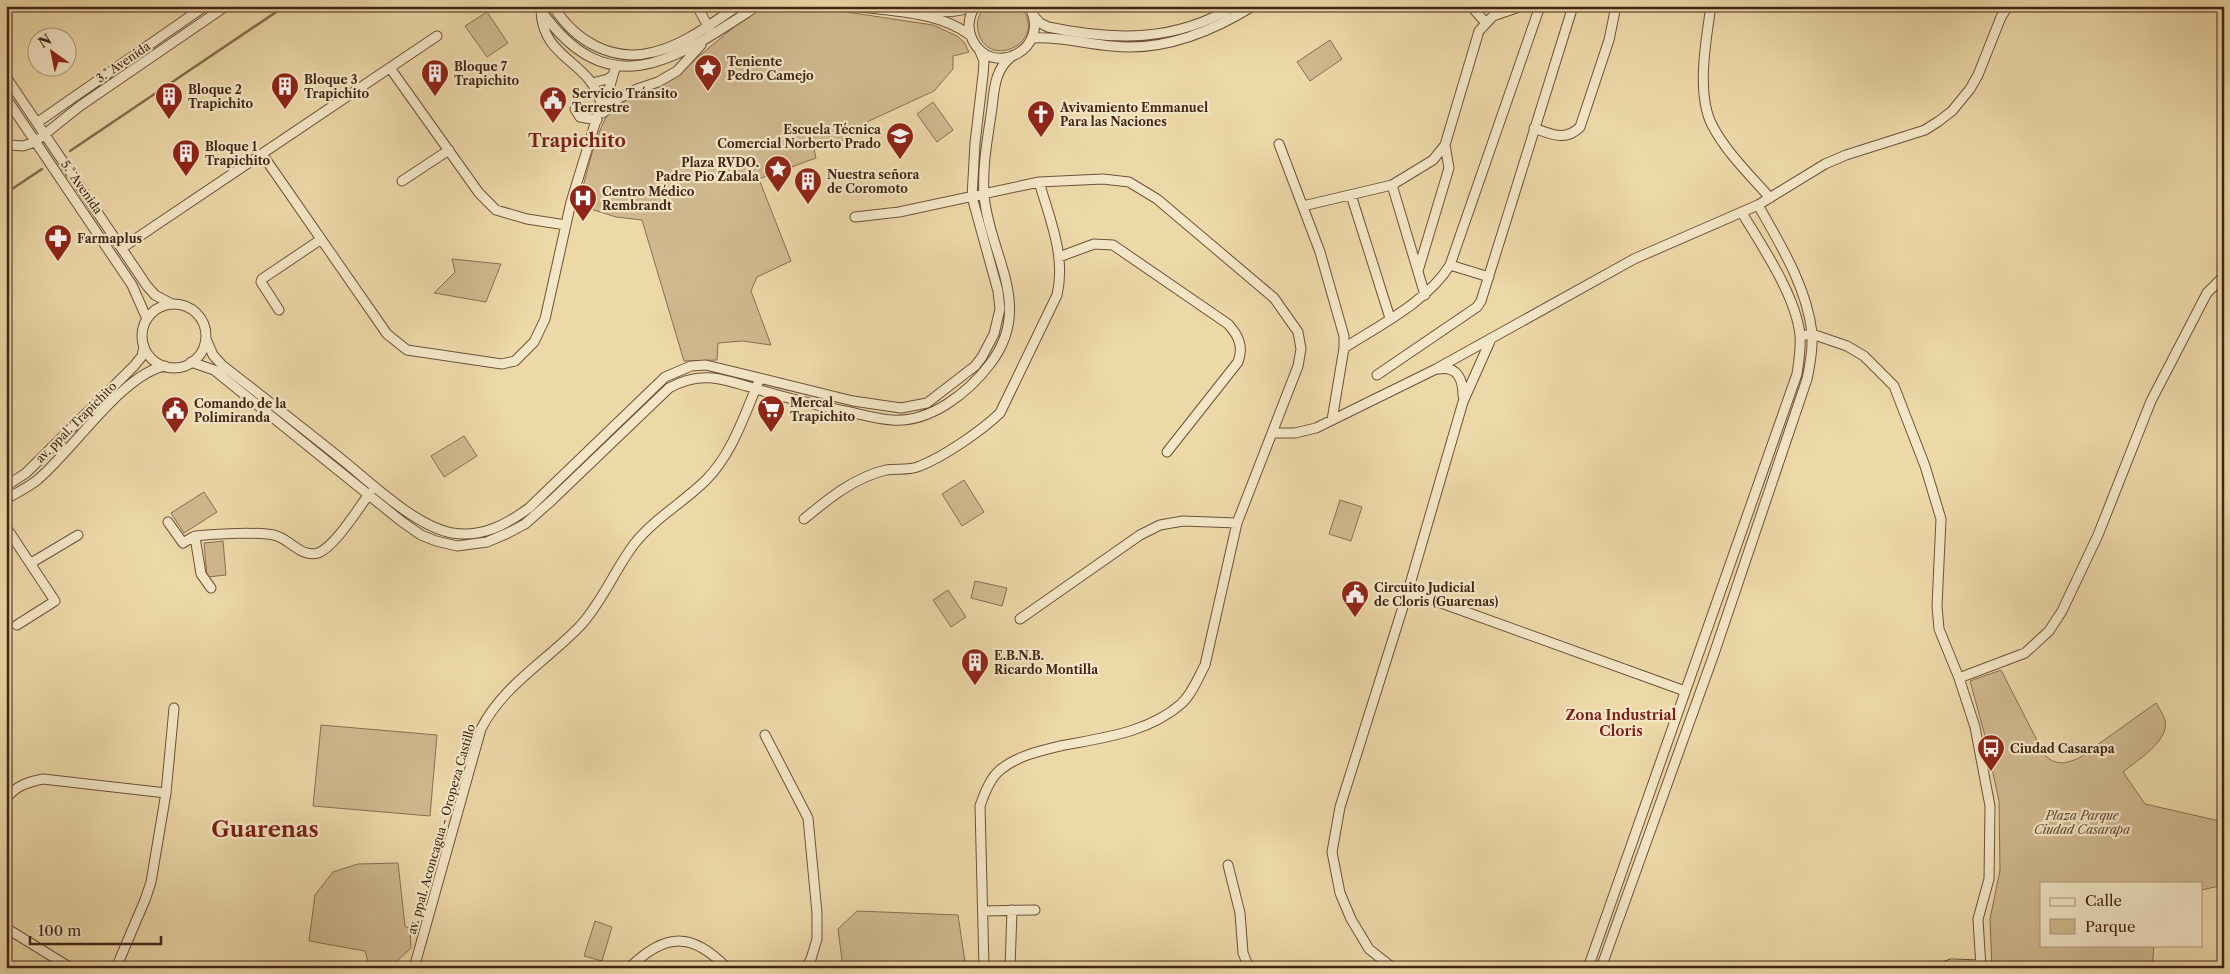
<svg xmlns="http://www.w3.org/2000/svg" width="2230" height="974" font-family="'Libre Caslon Text',serif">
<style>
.green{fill:#d0b98f;stroke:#896e52}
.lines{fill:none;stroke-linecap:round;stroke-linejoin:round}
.stream{stroke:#866b4f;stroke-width:2.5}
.minor-casing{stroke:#6d513a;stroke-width:11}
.minor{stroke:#f3e6c6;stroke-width:9}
.labels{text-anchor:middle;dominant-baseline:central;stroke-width:4.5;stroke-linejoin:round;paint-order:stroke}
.poi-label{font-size:12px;font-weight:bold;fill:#422415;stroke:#f3e6c6;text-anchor:start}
.street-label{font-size:12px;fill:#422415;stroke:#f3e6c6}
.park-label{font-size:12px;font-style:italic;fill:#664934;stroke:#f3e6c6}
.neighbourhood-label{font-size:14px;font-weight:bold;fill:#7a1f14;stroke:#f3e6c6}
.district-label{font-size:18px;font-weight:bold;fill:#7a1f14;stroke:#f3e6c6}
.town-label{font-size:22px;font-weight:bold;fill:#7a1f14;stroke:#f3e6c6}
</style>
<rect width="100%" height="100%" fill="#edd8a8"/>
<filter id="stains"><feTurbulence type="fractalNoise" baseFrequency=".004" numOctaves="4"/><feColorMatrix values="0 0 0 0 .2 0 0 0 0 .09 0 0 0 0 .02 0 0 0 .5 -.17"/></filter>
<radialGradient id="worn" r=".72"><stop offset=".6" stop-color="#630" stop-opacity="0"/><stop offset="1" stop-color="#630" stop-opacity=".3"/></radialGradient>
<path class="green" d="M 807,6 L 933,25 L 957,36 L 964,42 L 969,52 L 953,56 L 953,69 L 934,91 L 869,121 L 838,144 L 814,149 L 816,158 L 759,179 L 791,261 L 757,277 L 751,291 L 771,345 L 742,341 L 718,343 L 717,360 L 684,361 L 642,220 L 616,217 L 578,205 C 587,174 595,130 614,104 L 685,68 L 741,21 L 758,11 L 771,6 Z
M 986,6 L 1020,6 C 1051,42 987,72 978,31 C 976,21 979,13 986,6 Z
M 487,12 L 508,43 L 487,57 L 465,26 Z
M 1330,40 L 1342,59 L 1310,81 L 1297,62 Z
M 933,102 L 953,130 L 937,142 L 917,114 Z
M 452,259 L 501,264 L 486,302 L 434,293 L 455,272 Z
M 464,436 L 477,456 L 444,477 L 431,456 Z
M 964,480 L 984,512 L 962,526 L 942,494 Z
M 204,492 L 217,512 L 184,533 L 171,513 Z
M 1340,500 L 1362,507 L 1351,541 L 1329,534 Z
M 223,541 L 226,575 L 207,577 L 204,543 Z
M 975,581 L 1007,588 L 1002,606 L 971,598 Z
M 948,590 L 966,617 L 951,627 L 933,600 Z
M 2001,670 L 2044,754 C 2055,766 2065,764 2079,758 L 2156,703 C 2159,708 2163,714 2165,720 C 2170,741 2136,761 2123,772 L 2145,804 L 2224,822 L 2224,885 L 2201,890 L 2201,883 L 2041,883 L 2041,945 L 2154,945 L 2152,968 L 1992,968 L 1990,919 L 2000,870 L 1999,801 L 1985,736 L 1970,681 Z
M 321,725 L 437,735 L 430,816 L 313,806 Z
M 398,863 L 405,926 L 410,929 L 411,948 L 395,963 L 368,962 L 365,951 L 309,941 L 315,895 L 333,872 L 358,864 Z
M 857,911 L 958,915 L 966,968 L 843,968 L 838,929 Z
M 595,921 L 612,927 L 602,961 L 584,956 Z"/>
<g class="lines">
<path class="stream" d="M 70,151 L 285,6
M 6,193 L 42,169"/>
<g class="minor-casing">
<path id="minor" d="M 553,6 C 575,41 612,63 654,52 C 684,45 712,23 738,6
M 697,6 L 710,30
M 854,6 C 894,12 937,11 970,35
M 905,6 C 926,9 952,17 971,6
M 975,6 C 969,16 967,28 972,39 C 991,80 1053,49 1029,6
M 1471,6 L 1486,23
M 1711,6 C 1706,40 1696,93 1712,125 C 1726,152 1750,175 1770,198
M 540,9 C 610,109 677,58 757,6
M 1033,15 L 1040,23 L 1048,27 C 1115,41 1175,42 1235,6
M 1032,38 C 1059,36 1085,44 1112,46 C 1163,52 1211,32 1253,6
M 390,68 L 479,193 L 496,210 L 527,219 L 566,225
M 6,77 L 147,286 L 155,295 L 172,304
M 592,83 L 608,79 L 613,75
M 6,98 L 132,285 L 147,319
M 575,109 L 580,117 L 597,120
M 603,110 L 616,65
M 603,113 L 619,98 L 637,89 L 658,82 L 677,71 L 701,45
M 38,122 L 205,6
M 1534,128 C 1551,134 1565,142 1580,127 L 1609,40 L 1616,6
M 1279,144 L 1320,252 L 1344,336 L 1344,348 L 1332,420
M 6,148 L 10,145 L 23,146 L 35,142 L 80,106 L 226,6
M 262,154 L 387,334 L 407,350 L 502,364 L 515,361 L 534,342 L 545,319 L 571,202 L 601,104 C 591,60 542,60 541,10
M 402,181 L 449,150
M 1392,185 L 1425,295
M 1351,195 L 1390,318
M 1303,206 L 1392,185 L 1433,160 L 1445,145 L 1479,31 L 1493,16 L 1522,6
M 855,217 L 899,212 L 1039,182 L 1103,179 L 1129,182 L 1157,199 L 1274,298 L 1298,332 L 1301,349 L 1298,366 L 1237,523 L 1205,665 C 1198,678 1192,694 1181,704 C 1148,733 1101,738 1060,746 C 1039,751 1017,756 1000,770 C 990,778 984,794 980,806 L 984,968
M 122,248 L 437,36
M 1059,257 L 1094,244 L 1113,245 L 1228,324 C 1238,335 1244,346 1238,362 L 1167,452
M 1450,265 L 1489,277
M 1418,271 L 1449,168 L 1445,145
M142 336a32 32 0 1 1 64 0a32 32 0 1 1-64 0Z
M 279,310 L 261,282 L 262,279 L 320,240
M 1806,335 L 1812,334 L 1847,346 L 1864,356 L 1894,386 L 1925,466 L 1941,519 L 1937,606 L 1939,629 L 1959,678 L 1975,727 L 1990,806 L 1989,879 L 1978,919 L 1981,968
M 206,339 L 213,355 L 222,365 C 263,397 304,429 345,462 C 373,485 416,526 452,533 C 481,538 506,525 529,508 L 665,377 L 691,366 L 706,365 L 853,401 L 901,408 L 927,403 L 975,366 L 982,357 L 994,334 L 1000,309 L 998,291 L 972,197 L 975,143 L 983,75 L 984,61 L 979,49
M 1344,348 C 1380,325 1428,301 1450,265 L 1540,6
M 191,362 L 214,370 L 401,521 L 421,535 L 436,541 L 457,546 L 487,542 L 508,533 L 525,524 L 550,502 L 669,388 C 701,370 723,379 756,389 C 783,397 812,404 840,410 C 857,413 875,419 892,420 C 930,423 968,393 990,364 C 1035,306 989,255 984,195 C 982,166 988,136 992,108 C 994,90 995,69 1011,57
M 1439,369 C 1458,366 1463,380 1463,396
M 1377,375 L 1477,307 L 1481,301 L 1573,6
M 1272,433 L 1295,433 L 1316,428 L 1436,369 L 1634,259 L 1758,205 L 1825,164 L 1846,155 L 1925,130 L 1939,121 L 1952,111 L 1970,89 L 1978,75 L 2001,17 L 2008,6
M 6,486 L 26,473 L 134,366 L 142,356 L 144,346
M 6,499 C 16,493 27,488 36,481 C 72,452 122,374 165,366
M 804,519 C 828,499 855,477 886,470 C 897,468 909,471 920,466 C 945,456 981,431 1000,413 L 1057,295 C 1066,257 1050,219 1039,182
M 168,522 L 183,543 C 187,541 191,537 196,536 C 211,534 263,531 277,536 C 290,540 302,558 318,553 C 335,547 359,507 370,493
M 6,527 L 55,601 L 17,625
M 195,537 L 201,574 L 211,588
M 31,563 L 78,535
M 1408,591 L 1685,691
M 1020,619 L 1140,535 L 1160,525 L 1183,521 L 1237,523
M 1959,678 L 2025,653 L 2049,631 L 2062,611 L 2098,535 L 2151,401 L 2207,293 L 2224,276
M 765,735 L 808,818 L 817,913 L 817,939 L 811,959 L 806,968
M 6,799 C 15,786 28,782 43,779 L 166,793
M 1228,865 L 1240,913 L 1243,953 L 1249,968
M 983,911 L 1035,910
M 6,928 L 71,968
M 116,968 L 145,900 L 151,882 L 166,793 L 174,708
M 414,968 L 481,729 C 503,685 548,660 581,625 C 603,601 615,569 635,543 C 655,518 684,502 706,480 C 732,454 744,416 758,383
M 629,968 C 666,932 692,932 727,968
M 1010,968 L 1012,910
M 1393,968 L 1369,949 L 1351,919 L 1340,893 L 1332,852 L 1340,807 L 1408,591 L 1463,402 L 1491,339
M 1588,968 L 1797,374 C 1799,361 1801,348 1800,335 C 1796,296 1762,246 1742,213
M 1601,968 L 1714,654 L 1807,379 C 1810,365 1813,348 1812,333 C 1807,287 1780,244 1758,205
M 1942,968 L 1951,964 L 1980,965"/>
</g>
<use href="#minor" class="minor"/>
</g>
<defs>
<g id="sight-pin" transform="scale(1.4375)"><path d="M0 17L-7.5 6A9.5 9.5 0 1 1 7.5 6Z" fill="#8f2418" stroke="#f3e6c6"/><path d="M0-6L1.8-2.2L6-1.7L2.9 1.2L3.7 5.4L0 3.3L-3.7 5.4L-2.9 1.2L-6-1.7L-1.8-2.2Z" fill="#fff"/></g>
<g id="building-pin" transform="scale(1.4375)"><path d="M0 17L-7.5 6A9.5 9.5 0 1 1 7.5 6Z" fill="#8f2418" stroke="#f3e6c6"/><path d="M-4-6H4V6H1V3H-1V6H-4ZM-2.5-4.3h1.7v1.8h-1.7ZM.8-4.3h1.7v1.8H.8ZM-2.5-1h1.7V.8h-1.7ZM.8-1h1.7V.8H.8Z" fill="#fff"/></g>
<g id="civic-pin" transform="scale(1.4375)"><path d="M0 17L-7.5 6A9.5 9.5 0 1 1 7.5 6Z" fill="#8f2418" stroke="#f3e6c6"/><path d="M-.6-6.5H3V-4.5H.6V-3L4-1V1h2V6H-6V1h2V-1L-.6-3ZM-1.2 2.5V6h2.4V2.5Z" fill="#fff"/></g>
<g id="church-pin" transform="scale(1.4375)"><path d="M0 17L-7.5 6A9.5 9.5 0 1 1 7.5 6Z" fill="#8f2418" stroke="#f3e6c6"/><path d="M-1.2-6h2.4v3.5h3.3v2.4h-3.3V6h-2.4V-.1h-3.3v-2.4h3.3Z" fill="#fff"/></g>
<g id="school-pin" transform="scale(1.4375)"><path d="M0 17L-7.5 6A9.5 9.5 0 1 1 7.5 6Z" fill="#8f2418" stroke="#f3e6c6"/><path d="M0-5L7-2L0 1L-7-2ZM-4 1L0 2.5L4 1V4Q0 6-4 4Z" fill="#fff"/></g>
<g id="hospital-pin" transform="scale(1.4375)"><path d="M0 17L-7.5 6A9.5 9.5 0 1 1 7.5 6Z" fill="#8f2418" stroke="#f3e6c6"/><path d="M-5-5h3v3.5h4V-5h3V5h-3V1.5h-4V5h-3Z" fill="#fff"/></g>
<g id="pharmacy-pin" transform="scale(1.4375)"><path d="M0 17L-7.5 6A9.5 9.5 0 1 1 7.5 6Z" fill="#8f2418" stroke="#f3e6c6"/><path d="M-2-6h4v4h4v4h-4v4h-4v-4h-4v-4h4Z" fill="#fff"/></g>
<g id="supermarket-pin" transform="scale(1.4375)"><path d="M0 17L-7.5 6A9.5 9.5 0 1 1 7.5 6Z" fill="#8f2418" stroke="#f3e6c6"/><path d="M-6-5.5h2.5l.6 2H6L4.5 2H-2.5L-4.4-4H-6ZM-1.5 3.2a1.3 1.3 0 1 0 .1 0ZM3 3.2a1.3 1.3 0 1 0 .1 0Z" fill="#fff"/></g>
<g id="bus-pin" transform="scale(1.4375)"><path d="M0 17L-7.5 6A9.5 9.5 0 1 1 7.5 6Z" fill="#8f2418" stroke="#f3e6c6"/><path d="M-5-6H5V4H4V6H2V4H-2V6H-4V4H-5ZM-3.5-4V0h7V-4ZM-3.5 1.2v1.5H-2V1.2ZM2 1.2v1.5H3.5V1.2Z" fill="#fff"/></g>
</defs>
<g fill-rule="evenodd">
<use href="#sight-pin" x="708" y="68"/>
<use href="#building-pin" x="435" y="73"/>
<use href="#building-pin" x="285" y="86"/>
<use href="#building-pin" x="169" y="96"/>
<use href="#civic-pin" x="553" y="100"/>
<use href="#church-pin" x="1041" y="114"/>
<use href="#school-pin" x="900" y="136"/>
<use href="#building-pin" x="186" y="153"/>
<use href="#sight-pin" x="778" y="169"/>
<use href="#building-pin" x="808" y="181"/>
<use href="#hospital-pin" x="583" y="198"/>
<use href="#pharmacy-pin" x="58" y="238"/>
<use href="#supermarket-pin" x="771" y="409"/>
<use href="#civic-pin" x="175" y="410"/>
<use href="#civic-pin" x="1355" y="594"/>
<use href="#building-pin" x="975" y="662"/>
<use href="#bus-pin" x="1991" y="748"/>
</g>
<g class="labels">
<g class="poi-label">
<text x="727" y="61">Teniente<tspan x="727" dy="14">Pedro Camejo</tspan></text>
<text x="454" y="66">Bloque 7<tspan x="454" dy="14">Trapichito</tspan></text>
<text x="304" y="79">Bloque 3<tspan x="304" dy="14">Trapichito</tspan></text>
<text x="188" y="89">Bloque 2<tspan x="188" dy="14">Trapichito</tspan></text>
<text x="572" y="93">Servicio Tránsito<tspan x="572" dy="14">Terrestre</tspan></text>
<text x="1060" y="107">Avivamiento Emmanuel<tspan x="1060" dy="14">Para las Naciones</tspan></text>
<text x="881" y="129" text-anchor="end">Escuela Técnica<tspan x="881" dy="14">Comercial Norberto Prado</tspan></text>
<text x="205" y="146">Bloque 1<tspan x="205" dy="14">Trapichito</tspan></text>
<text x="759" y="162" text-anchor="end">Plaza RVDO.<tspan x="759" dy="14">Padre Pio Zabala</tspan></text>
<text x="827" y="174">Nuestra señora<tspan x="827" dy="14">de Coromoto</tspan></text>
<text x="602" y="191">Centro Médico<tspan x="602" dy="14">Rembrandt</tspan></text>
<text x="77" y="238">Farmaplus</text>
<text x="790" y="402">Mercal<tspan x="790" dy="14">Trapichito</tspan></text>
<text x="194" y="403">Comando de la<tspan x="194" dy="14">Polimiranda</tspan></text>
<text x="1374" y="587">Circuito Judicial<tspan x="1374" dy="14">de Cloris (Guarenas)</tspan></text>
<text x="994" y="655">E.B.N.B.<tspan x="994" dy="14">Ricardo Montilla</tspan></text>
<text x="2010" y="748">Ciudad Casarapa</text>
</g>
<g class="street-label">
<text transform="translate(123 62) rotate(-34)">3.° Avenida</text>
<text transform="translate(82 187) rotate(55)">5.° Avenida</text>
<text transform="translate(76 422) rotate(-45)">av. ppal. Trapichito</text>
<text transform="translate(441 829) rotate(-74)">av. ppal. Aconcagua - Oropeza Castillo</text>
</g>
<g class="park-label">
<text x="2082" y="815">Plaza Parque<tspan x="2082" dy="14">Ciudad Casarapa</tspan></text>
</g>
<g class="neighbourhood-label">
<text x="1621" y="715">Zona Industrial<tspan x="1621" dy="16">Cloris</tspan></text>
</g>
<g class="district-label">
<text x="577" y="141">Trapichito</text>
</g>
<g class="town-label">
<text x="265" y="829">Guarenas</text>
</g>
</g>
<rect width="2230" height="974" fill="none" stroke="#edd8a8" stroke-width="25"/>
<rect x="8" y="8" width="2215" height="959" fill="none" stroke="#422415" stroke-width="2.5"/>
<rect x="12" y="12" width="2205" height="949" fill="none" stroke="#422415"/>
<rect x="2040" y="882" width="162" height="65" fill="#f3e6c6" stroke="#ac987f"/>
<rect x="2050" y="898" width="25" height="8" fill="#f3e6c6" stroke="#ac987f"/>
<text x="2085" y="906" font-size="15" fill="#422415">Calle</text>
<rect x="2050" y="919" width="25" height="15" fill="#d0b98f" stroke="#ac987f"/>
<text x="2085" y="932" font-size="15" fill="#422415">Parque</text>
<g transform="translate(52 52) rotate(327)"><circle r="24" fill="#f3e6c6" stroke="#ac987f"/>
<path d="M0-4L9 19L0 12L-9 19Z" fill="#8f2418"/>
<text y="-8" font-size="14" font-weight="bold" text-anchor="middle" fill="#422415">N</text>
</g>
<path d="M30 936v8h131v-8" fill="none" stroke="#422415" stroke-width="2.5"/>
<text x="38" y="936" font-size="15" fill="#422415" stroke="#f3e6c6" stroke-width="4" paint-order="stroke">100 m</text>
<rect width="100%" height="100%" filter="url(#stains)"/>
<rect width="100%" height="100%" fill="url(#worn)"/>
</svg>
